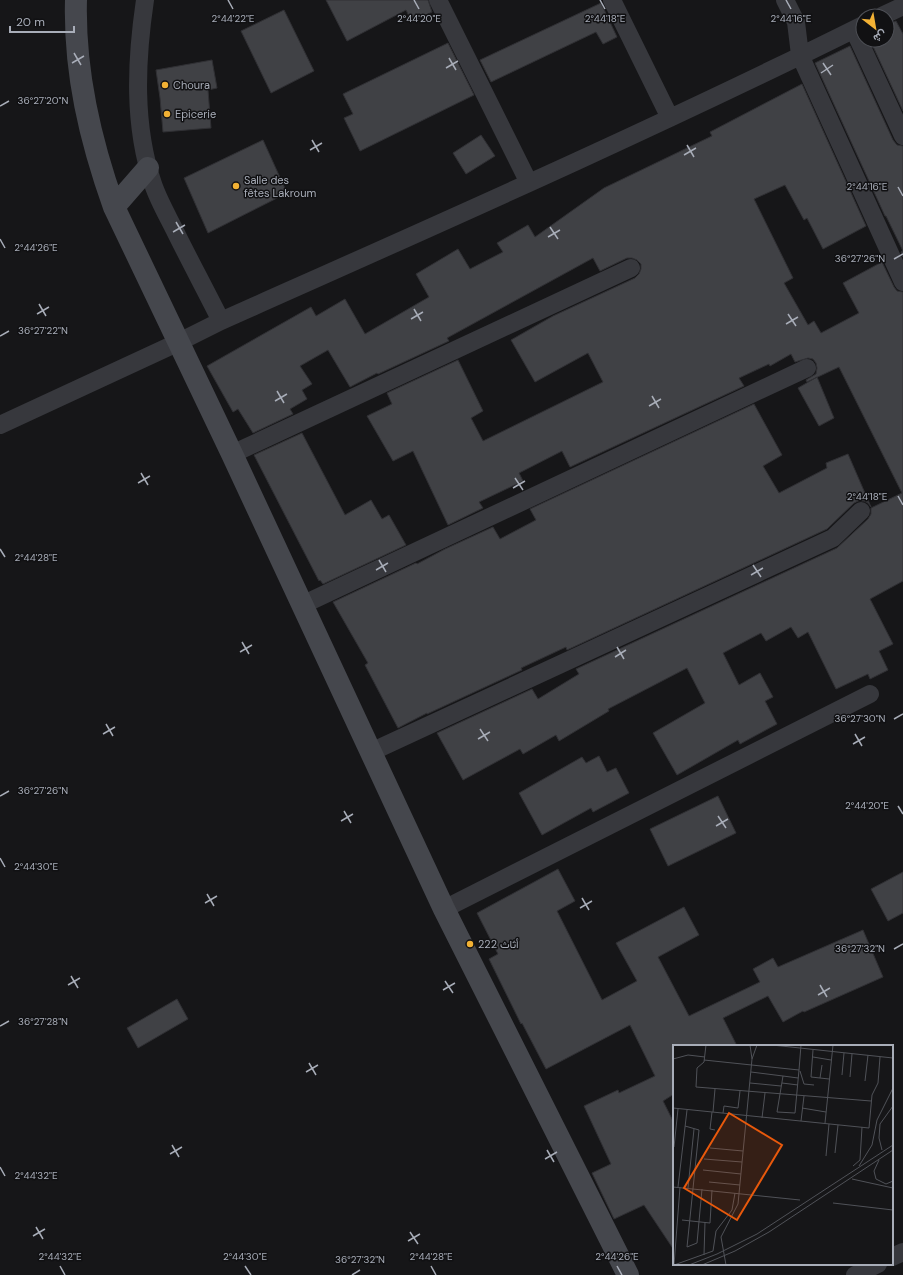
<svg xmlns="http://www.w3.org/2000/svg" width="903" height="1275" font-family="'DM Sans',Vazirmatn,sans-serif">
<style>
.building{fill:#404145;stroke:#303034}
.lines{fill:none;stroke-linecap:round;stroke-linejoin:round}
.street{stroke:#37383d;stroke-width:18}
.secondary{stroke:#45474d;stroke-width:22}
.ticks{fill:none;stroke:#a8adb8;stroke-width:1.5}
.poi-dot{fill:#f2b134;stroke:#111113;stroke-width:1.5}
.labels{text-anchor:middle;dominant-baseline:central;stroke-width:3;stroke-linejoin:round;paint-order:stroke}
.poi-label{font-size:11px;fill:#a8adb8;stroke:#111113;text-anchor:start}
.inset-road{fill:none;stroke:#505258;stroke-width:1}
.view{fill:#e8590c;fill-opacity:0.15;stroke:#e8590c;stroke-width:2}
.inset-edge{fill:none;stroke:#a8adb8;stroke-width:2}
.ticks-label{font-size:10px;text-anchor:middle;fill:#a8adb8;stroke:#111113;stroke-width:3;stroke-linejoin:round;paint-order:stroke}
</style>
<rect width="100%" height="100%" fill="#161618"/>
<path class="building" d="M 326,0 L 428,0 L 432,12 L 412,22 L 406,10 L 347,41 Z
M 601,3 L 617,37 L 603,44 L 596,32 L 491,82 L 480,60 Z
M 284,10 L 314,71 L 271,93 L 241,31 Z
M 896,21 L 903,34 L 903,111 L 870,40 L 887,40 L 887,25 Z
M 448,43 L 474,95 L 360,151 L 344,118 L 353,114 L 343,94 Z
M 850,46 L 893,140 L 897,145 L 903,146 L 903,257 L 901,252 L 903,251 L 886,216 L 885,216 L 815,63 Z
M 212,60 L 217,88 L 208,90 L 211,128 L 163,132 L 160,98 L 156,70 Z
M 802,84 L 866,226 L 823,249 L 807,218 L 804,220 L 785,185 L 754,199 L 793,278 L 784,283 L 808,325 L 814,321 L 821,333 L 859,313 L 843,283 L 882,262 L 894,287 L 897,291 L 903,292 L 903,581 L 870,599 L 893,644 L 879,651 L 888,670 L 870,679 L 868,674 L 836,689 L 808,632 L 798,638 L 791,627 L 766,641 L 761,633 L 723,653 L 739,685 L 760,673 L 773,697 L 765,701 L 777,724 L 740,744 L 738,740 L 677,775 L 653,733 L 705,703 L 687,668 L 608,709 L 609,711 L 559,741 L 556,735 L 523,754 L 520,749 L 463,780 L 437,733 L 532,689 L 538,699 L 579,674 L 576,669 L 837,548 L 868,519 L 871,514 L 871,508 L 902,493 L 839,367 L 807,382 L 806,380 L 816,374 L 817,368 L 816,363 L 813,359 L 808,358 L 795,362 L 791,354 L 770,366 L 769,364 L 739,378 L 744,386 L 570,467 L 562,451 L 519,473 L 523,481 L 479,502 L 483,508 L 448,525 L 413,451 L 393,461 L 367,416 L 392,404 L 387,393 L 458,360 L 483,411 L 471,418 L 483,441 L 603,382 L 588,353 L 535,382 L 511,340 L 553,316 L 635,278 L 639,274 L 641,269 L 641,264 L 637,260 L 632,258 L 627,258 L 600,271 L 593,258 L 447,338 L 449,341 L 378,374 L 377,373 L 350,387 L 328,350 L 300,366 L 312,384 L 302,390 L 307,399 L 290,409 L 293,414 L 253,433 L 238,409 L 233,412 L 207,366 L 311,307 L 316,316 L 345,299 L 365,334 L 429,297 L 416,274 L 458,249 L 470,269 L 503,252 L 497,243 L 528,225 L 535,237 L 604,188 L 712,136 L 710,132 Z
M 481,135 L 495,156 L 466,174 L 453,153 Z
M 263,140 L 287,193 L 208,233 L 184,178 Z
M 817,377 L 834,418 L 819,426 L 798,388 Z
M 754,404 L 782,455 L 763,466 L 779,493 L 827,468 L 826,463 L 848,454 L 871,507 L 868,503 L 864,501 L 858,501 L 854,503 L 827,529 L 567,650 L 566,647 L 521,668 L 522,670 L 427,714 L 427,713 L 398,728 L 365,665 L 368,663 L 333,602 L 416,563 L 417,564 L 445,549 L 493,527 L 500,539 L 536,520 L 530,509 Z
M 302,433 L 345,515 L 371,500 L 382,519 L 389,515 L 406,545 L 323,584 L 320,580 L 319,581 L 254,455 Z
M 599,756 L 607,772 L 616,768 L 629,793 L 593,812 L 591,808 L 542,835 L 519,793 L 582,757 L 586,763 Z
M 718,796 L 736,833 L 668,866 L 650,829 Z
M 558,869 L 575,901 L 557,911 L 602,1000 L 637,981 L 616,943 L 684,907 L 699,935 L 658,957 L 689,1016 L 760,982 L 753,969 L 773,958 L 778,967 L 863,930 L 883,977 L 804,1012 L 803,1011 L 783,1022 L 768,996 L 723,1018 L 737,1046 L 674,1046 L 674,1094 L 663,1101 L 674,1123 L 674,1250 L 644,1205 L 614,1219 L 592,1173 L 611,1164 L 584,1106 L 618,1090 L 619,1093 L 655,1076 L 630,1025 L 546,1069 L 522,1023 L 521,1024 L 489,959 L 498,954 L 477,913 Z
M 903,872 L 903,913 L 888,921 L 871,889 Z
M 177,999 L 188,1019 L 138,1048 L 127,1028 Z"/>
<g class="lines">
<path class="street" d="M 145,0 C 136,61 133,125 153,184 C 159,202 170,220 178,237 C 192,265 207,293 221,321
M 438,0 L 529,183
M 612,0 L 670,118
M 785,0 L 796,22 L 800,55 L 903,282
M 882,16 L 903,6
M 854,30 L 903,136
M 0,425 L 179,342 L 221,321 C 436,225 652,130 863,25
M 232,454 L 631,268
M 302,605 L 807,368
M 371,752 L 833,538 L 861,511
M 444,909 L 870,694
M 892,1257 L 903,1252
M 855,1275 L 878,1264"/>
<path class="secondary" d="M 76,0 C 74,72 90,140 114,207 L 232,454 L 444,909 L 628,1275
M 114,207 L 148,168"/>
</g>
<path class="ticks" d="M 228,0 L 233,9M 414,0 L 419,9M 600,0 L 605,9M 786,0 L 791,9M 74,53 L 81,65M 449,58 L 456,70M 72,63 L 84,56M 823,63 L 831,75M 446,68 L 458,61M 821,73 L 833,65M 0,106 L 9,101M 312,140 L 319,152M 687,145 L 694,157M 310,150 L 322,143M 684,155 L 696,148M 898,187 L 903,196M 176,222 L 183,234M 550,227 L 558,239M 173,232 L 185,225M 548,237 L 560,230M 0,239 L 5,248M 894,259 L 903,254M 39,304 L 46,316M 414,309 L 421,321M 37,314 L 49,307M 788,314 L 796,326M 411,319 L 423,312M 786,324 L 798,317M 0,336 L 9,331M 277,391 L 284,403M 652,396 L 659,408M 275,401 L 287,394M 649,406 L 661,399M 141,473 L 148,485M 515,478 L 523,490M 138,483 L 150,476M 513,488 L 525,481M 898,496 L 903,505M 0,549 L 5,557M 379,560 L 386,572M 753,565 L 761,577M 376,570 L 388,563M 751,575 L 763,568M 242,642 L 249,654M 617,647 L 624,659M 240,652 L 252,645M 615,657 L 626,650M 894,719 L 903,714M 106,724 L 113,736M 480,729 L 488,741M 103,734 L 115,727M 855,734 L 862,746M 478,739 L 490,732M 853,744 L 865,737M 0,796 L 9,791M 898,806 L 903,814M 344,811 L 351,823M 718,816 L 726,828M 341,821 L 353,814M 716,826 L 728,819M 0,858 L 5,867M 207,894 L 214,906M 582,898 L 589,910M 205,903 L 217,896M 580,908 L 592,901M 894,949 L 903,944M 71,976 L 78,988M 445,981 L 453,993M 68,985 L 80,978M 820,985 L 827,997M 443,990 L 455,983M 818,995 L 830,988M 0,1026 L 9,1021M 309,1063 L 316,1075M 306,1072 L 318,1065M 172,1145 L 179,1157M 547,1150 L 554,1162M 170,1154 L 182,1147M 545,1159 L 557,1152M 0,1167 L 5,1176M 36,1227 L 43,1239M 410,1232 L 418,1244M 33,1236 L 45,1229M 408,1241 L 420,1234M 60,1266 L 65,1275M 245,1266 L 251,1275M 431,1266 L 436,1275M 617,1266 L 622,1275M 352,1275 L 360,1270"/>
<g class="poi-dot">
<circle cx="165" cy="85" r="4"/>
<circle cx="167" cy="114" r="4"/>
<circle cx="236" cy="186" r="4"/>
<circle cx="470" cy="944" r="4"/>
</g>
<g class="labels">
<g class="poi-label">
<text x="173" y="85">Choura</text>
<text x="175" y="114">Epicerie</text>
<text x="244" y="180">Salle des<tspan x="244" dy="13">fêtes Lakroum</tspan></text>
<text x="478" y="944">أثاث 222</text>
</g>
</g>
<g transform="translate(673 1045)">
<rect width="220" height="220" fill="#161618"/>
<path class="inset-road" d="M 33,0 L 31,17 L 24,23 L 23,42 L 198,56M 99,0 L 220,13M 140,5 L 138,32 L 156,34M 140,12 L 158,15M 0,14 L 15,10 L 32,12M 79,14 L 84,0M 31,15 L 126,25 L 128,0M 127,26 L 131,39 L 141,40M 78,27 L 110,31M 169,30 L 171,8M 177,32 L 179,9M 125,33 L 110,31 L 104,67 L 122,68 L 126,25M 147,33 L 149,20M 192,36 L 195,10M 77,38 L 108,41M 109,38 L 125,40M 0,63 L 196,83 L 199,50 L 205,38 L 207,12M 129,63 L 153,67M 39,67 L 37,84 L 42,85M 40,67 L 42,44M 50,68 L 51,61 L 65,63 L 67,46M 89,73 L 92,48M 204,75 L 220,43M 128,76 L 131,51M 152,78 L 160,0M 12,81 L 26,85 L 14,202 L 24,198 L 29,144M 1,102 L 5,64M 37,103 L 70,106M 209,105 L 206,93 L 207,79 L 220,61M 162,108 L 165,80M 153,111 L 156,79M 31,114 L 69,117M 206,115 L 201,126 L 203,134 L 213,139 L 220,136M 180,121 L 187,115 L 189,82M 186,121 L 199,100 L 204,75M 30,125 L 68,129M 179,134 L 220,143M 36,137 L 67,140M 0,142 L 127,155M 5,142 L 14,65M 15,143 L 21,84M 160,158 L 220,165M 9,175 L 37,178 L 39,145M 31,210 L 32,177M 1,220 L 40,206 L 43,186 L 59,165 L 62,148M 1,220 L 7,142M 16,220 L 44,209 L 84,189 L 220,100M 29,220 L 62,206 L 96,187 L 220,105M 53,220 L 48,192 L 65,159 L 79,14 L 77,0"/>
<path class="view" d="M 56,68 L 109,100 L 64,175 L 11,143 Z"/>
<rect width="220" height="220" class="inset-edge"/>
</g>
<g class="ticks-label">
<text x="233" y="22">2°44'22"E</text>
<text x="419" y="22">2°44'20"E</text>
<text x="605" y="22">2°44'18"E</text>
<text x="791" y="22">2°44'16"E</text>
<text x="43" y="104">36°27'20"N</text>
<text x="867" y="190">2°44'16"E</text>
<text x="36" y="251">2°44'26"E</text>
<text x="860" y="262">36°27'26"N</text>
<text x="43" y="334">36°27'22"N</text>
<text x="867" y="500">2°44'18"E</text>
<text x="36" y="561">2°44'28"E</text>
<text x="860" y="722">36°27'30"N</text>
<text x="43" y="794">36°27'26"N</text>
<text x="867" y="809">2°44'20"E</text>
<text x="36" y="870">2°44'30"E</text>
<text x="860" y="952">36°27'32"N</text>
<text x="43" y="1025">36°27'28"N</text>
<text x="36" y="1179">2°44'32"E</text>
<text x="60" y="1260">2°44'32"E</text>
<text x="245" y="1260">2°44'30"E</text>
<text x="431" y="1260">2°44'28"E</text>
<text x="617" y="1260">2°44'26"E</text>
<text x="360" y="1263">36°27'32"N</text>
</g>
<g transform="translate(875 28) rotate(149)"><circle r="19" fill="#111113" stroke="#4d4f55"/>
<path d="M0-3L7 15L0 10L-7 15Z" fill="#f2b134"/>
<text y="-6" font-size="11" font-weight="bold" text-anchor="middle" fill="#a8adb8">ش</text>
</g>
<path d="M10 26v6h64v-6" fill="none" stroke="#a8adb8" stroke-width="2"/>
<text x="16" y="26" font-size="12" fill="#a8adb8" stroke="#111113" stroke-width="3" paint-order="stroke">20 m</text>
</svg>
